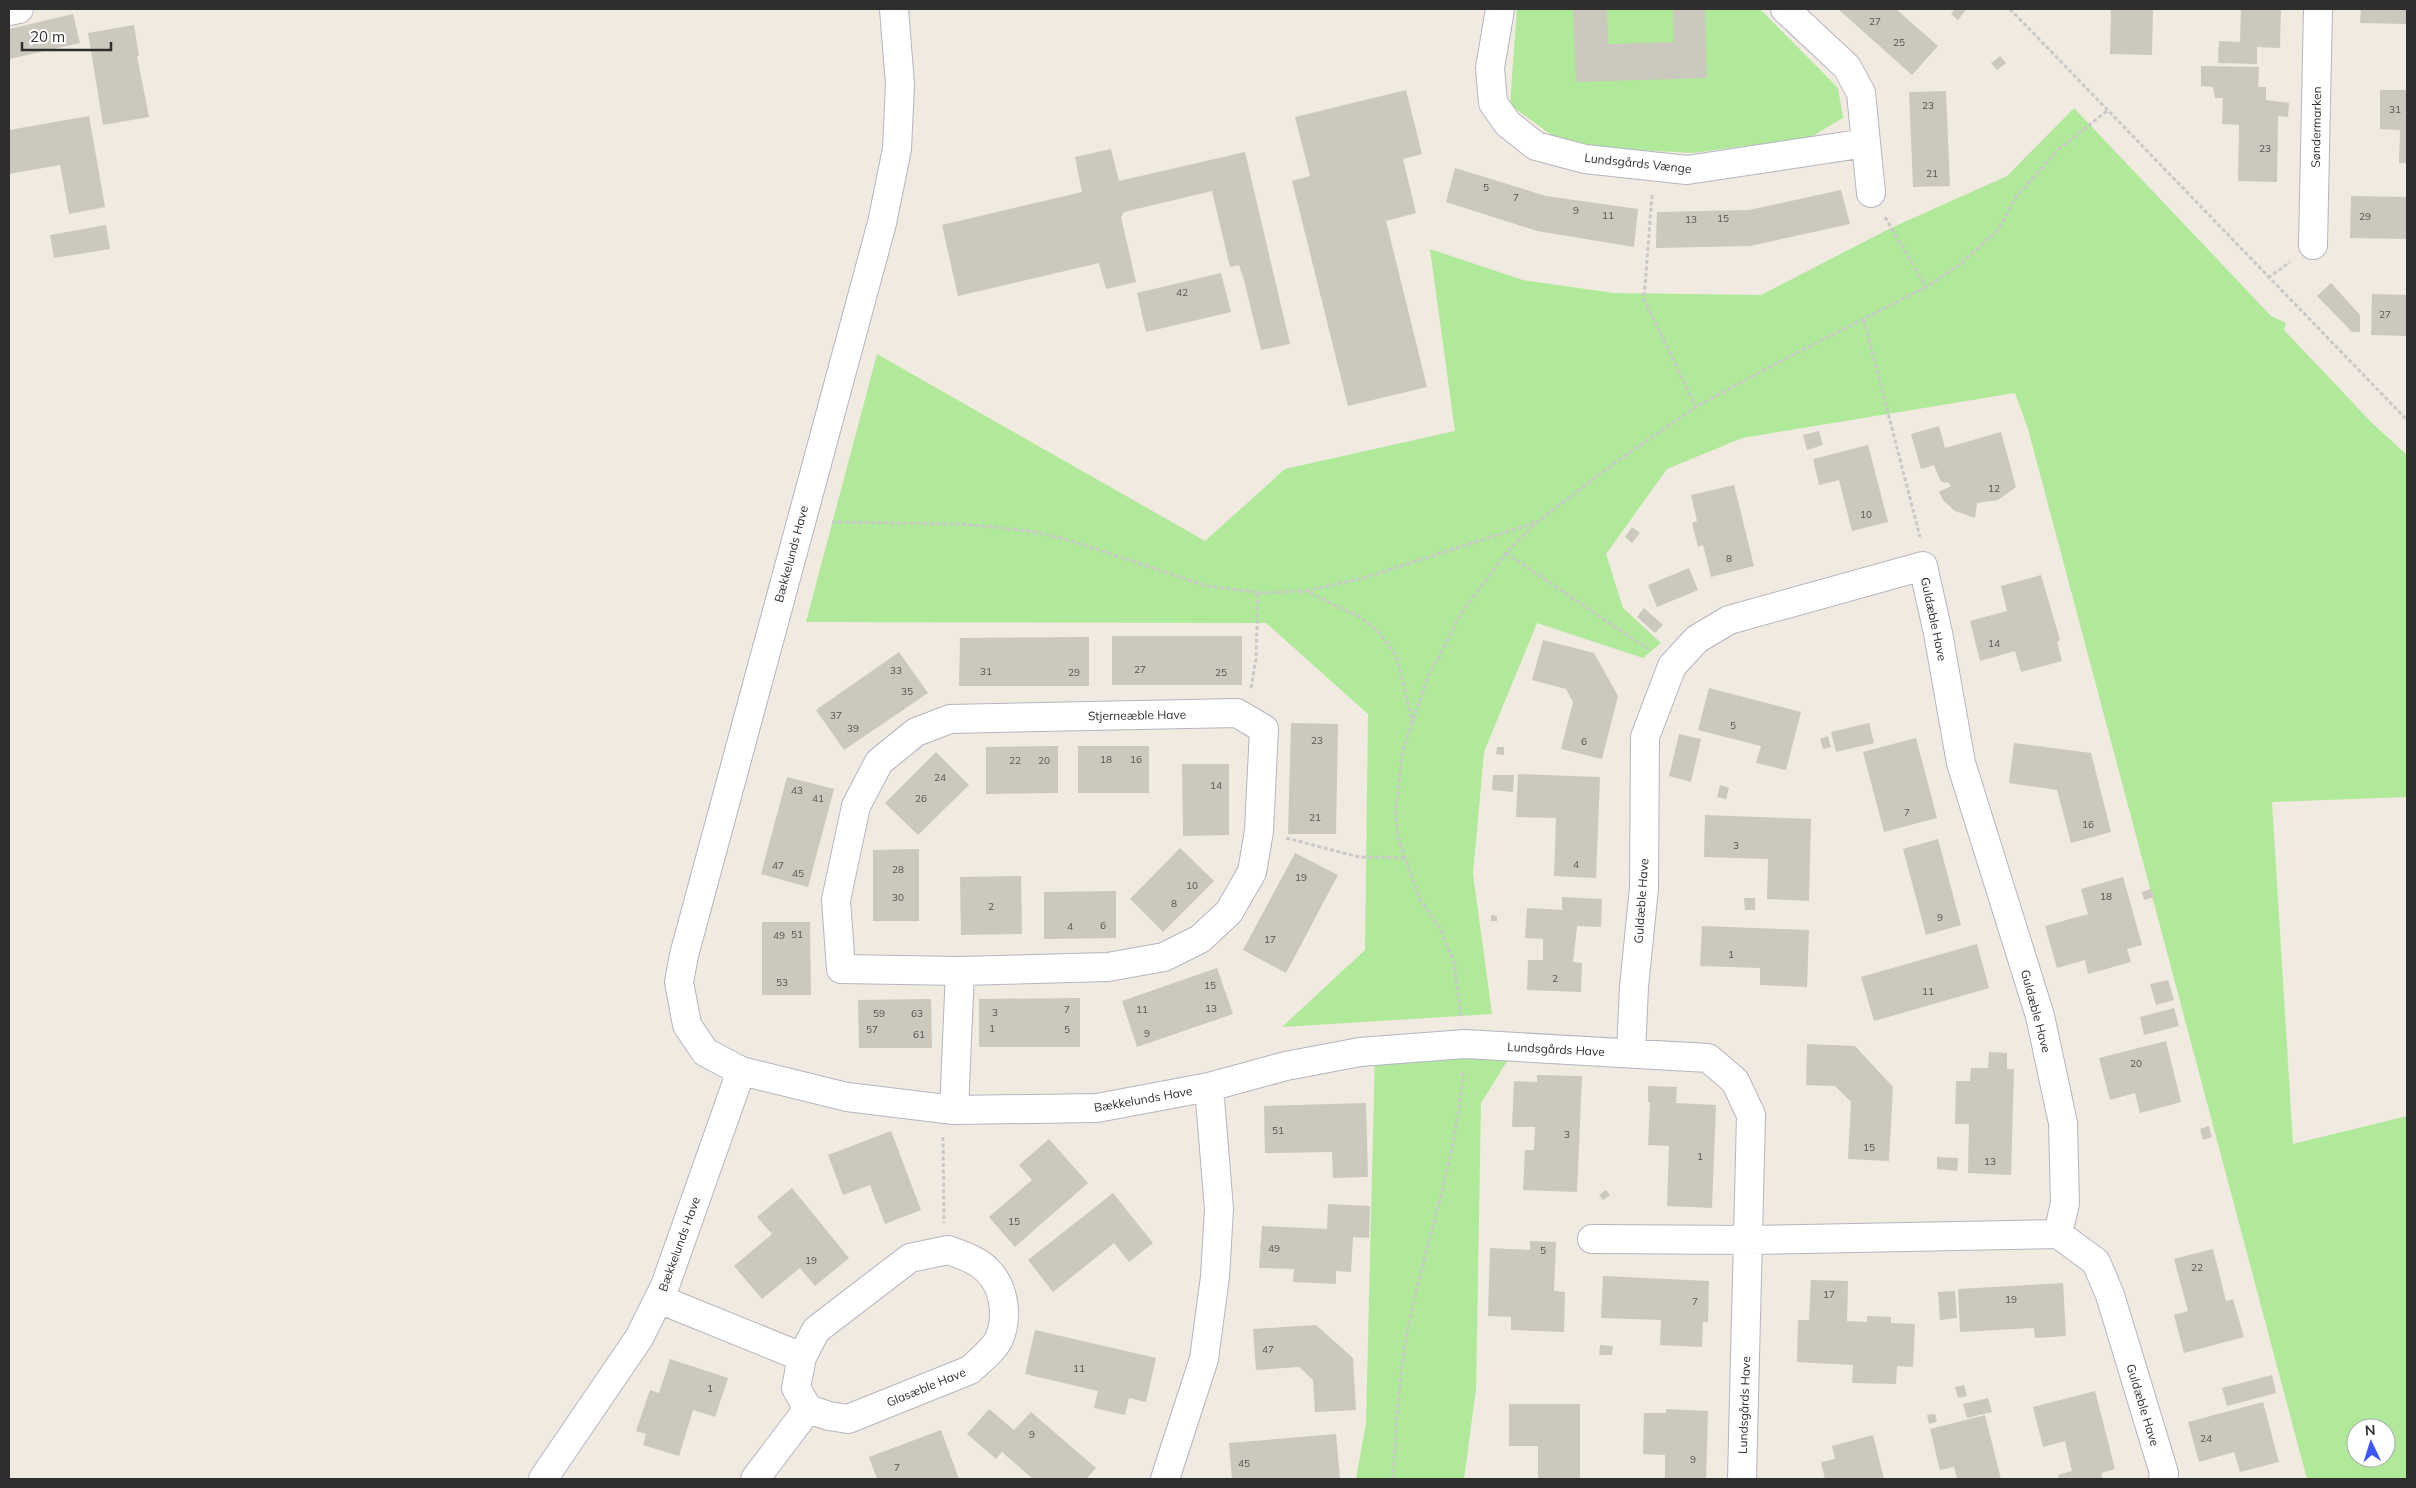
<svg xmlns="http://www.w3.org/2000/svg" width="2416" height="1488" font-family="Mulish,sans-serif">
<style>
.green{fill:#b0e999;fill-rule:evenodd}
.building{fill:#cbc8be}
.lines{fill:none;stroke-linecap:round;stroke-linejoin:round}
.minor-casing{stroke:#b4b5c2;stroke-width:30}
.tertiary-casing{stroke:#b4b5c2;stroke-width:30}
.path{stroke:#c9c9c9;stroke-width:3;stroke-dasharray:4 2.5;stroke-linecap:butt}
.minor{stroke:#fff;stroke-width:28}
.tertiary{stroke:#fff;stroke-width:28}
.labels{text-anchor:middle;dominant-baseline:central;stroke-width:4.5;stroke-linejoin:round;paint-order:stroke}
.number-label{font-size:10px;fill:#555452}
.street-label{font-size:12px;fill:#2e2e2e;stroke:#fff}
</style>
<rect width="100%" height="100%" fill="#f0eae0"/>
<path class="green" d="M 1517,9 L 1760,9 L 1838,88 L 1843,118 L 1811,137 L 1693,153 L 1567,146 L 1510,105 Z
M 2074,108 L 2271,316 L 2286,323 L 2284,330 L 2371,422 L 2407,455 L 2407,797 L 2272,802 L 2293,1144 L 2407,1116 L 2407,1479 L 2307,1479 L 2028,429 L 2015,393 L 1742,438 L 1667,469 L 1606,554 L 1623,608 L 1661,643 L 1643,658 L 1537,623 L 1484,752 L 1473,874 L 1492,1014 L 1282,1027 L 1365,950 L 1368,714 L 1266,623 L 806,622 L 877,354 L 1205,541 L 1285,469 L 1455,431 L 1430,249 L 1523,280 L 1614,293 L 1761,295 L 1891,228 L 2007,176 ZM 2356,1428 L 2386,1428 L 2386,1458 L 2356,1458 Z
M 1516,1047 L 1481,1103 L 1476,1389 L 1464,1479 L 1356,1479 L 1366,1423 L 1375,1051 Z"/>
<path class="building" d="M 1573,9 L 1607,9 L 1608,44 L 1674,42 L 1673,9 L 1705,9 L 1707,78 L 1576,82 Z
M 1838,9 L 1896,9 L 1938,46 L 1912,75 Z
M 1955,9 L 1966,10 L 1958,20 L 1951,14 Z
M 2111,9 L 2153,9 L 2152,55 L 2110,54 Z
M 2241,9 L 2281,9 L 2280,48 L 2257,47 L 2257,64 L 2218,63 L 2219,41 L 2240,42 Z
M 2361,9 L 2407,9 L 2407,24 L 2360,23 Z
M 73,14 L 80,43 L 9,59 L 9,29 Z
M 134,25 L 139,56 L 137,56 L 149,117 L 103,125 L 88,33 Z
M 2000,56 L 2006,63 L 1997,70 L 1991,63 Z
M 2201,66 L 2259,67 L 2258,87 L 2266,87 L 2266,100 L 2289,103 L 2288,117 L 2278,116 L 2277,182 L 2238,181 L 2239,125 L 2222,124 L 2223,98 L 2215,98 L 2213,87 L 2201,86 Z
M 1406,90 L 1422,154 L 1403,159 L 1416,213 L 1386,221 L 1427,387 L 1348,406 L 1292,181 L 1310,176 L 1295,117 Z
M 2380,90 L 2407,90 L 2407,163 L 2399,163 L 2400,130 L 2380,129 Z
M 1946,91 L 1950,186 L 1913,187 L 1909,92 Z
M 89,116 L 105,207 L 69,214 L 60,165 L 9,174 L 9,130 Z
M 1111,149 L 1119,181 L 1245,152 L 1290,344 L 1261,350 L 1244,280 L 1239,265 L 1230,267 L 1212,191 L 1124,212 L 1121,217 L 1136,282 L 1106,289 L 1099,263 L 958,296 L 942,225 L 1082,192 L 1075,157 Z
M 1455,168 L 1546,196 L 1638,209 L 1634,247 L 1537,231 L 1446,202 Z
M 1841,190 L 1850,224 L 1750,246 L 1656,248 L 1657,212 L 1749,210 Z
M 2351,196 L 2407,197 L 2407,239 L 2350,238 Z
M 106,225 L 110,249 L 54,258 L 50,235 Z
M 1221,273 L 1231,312 L 1146,332 L 1137,293 Z
M 2331,283 L 2360,315 L 2360,332 L 2352,332 L 2317,296 Z
M 2372,294 L 2407,295 L 2407,336 L 2371,335 Z
M 1939,426 L 1945,448 L 2001,432 L 2016,487 L 1998,500 L 1977,503 L 1975,518 L 1955,511 L 1943,500 L 1939,492 L 1951,486 L 1948,482 L 1944,483 L 1940,480 L 1934,465 L 1921,469 L 1911,434 Z
M 1819,431 L 1823,445 L 1807,450 L 1803,435 Z
M 1868,445 L 1888,522 L 1852,531 L 1839,480 L 1819,485 L 1813,459 Z
M 1734,485 L 1754,566 L 1711,577 L 1703,545 L 1698,547 L 1692,523 L 1697,521 L 1691,495 Z
M 1632,527 L 1640,533 L 1632,543 L 1625,537 Z
M 1689,568 L 1698,590 L 1657,607 L 1648,585 Z
M 2041,575 L 2060,640 L 2057,642 L 2062,661 L 2021,672 L 2015,651 L 1980,661 L 1970,621 L 2007,611 L 2001,586 Z
M 1644,608 L 1663,625 L 1655,633 L 1637,617 Z
M 1112,636 L 1242,636 L 1242,685 L 1112,685 Z
M 1089,637 L 1089,686 L 959,686 L 960,638 Z
M 1543,640 L 1594,653 L 1618,696 L 1602,759 L 1561,749 L 1573,702 L 1566,689 L 1532,680 Z
M 899,652 L 928,693 L 844,750 L 816,710 Z
M 1709,688 L 1801,712 L 1786,770 L 1756,763 L 1761,746 L 1698,730 Z
M 1291,723 L 1338,724 L 1336,834 L 1288,834 Z
M 1869,723 L 1874,743 L 1836,752 L 1831,732 Z
M 1679,734 L 1701,739 L 1691,782 L 1669,776 Z
M 1828,736 L 1831,747 L 1823,749 L 1820,739 Z
M 1916,738 L 1937,818 L 1884,832 L 1863,752 Z
M 2014,743 L 2091,753 L 2111,832 L 2071,843 L 2057,790 L 2009,783 Z
M 1058,746 L 1058,793 L 986,794 L 986,747 Z
M 1078,746 L 1149,746 L 1149,793 L 1078,793 Z
M 1497,747 L 1504,747 L 1504,755 L 1496,754 Z
M 936,752 L 969,785 L 918,835 L 885,803 Z
M 1182,764 L 1229,764 L 1229,835 L 1183,836 Z
M 1518,774 L 1600,777 L 1596,878 L 1554,876 L 1556,818 L 1516,817 Z
M 1493,775 L 1514,775 L 1513,792 L 1492,790 Z
M 787,777 L 834,789 L 808,887 L 761,874 Z
M 1720,785 L 1729,788 L 1726,799 L 1717,797 Z
M 1705,815 L 1811,819 L 1809,901 L 1767,899 L 1768,859 L 1704,857 Z
M 1938,839 L 1961,925 L 1926,935 L 1903,849 Z
M 1180,848 L 1214,881 L 1163,932 L 1130,899 Z
M 919,849 L 919,921 L 873,921 L 873,850 Z
M 1295,853 L 1338,875 L 1286,973 L 1243,950 Z
M 1021,876 L 1022,934 L 961,935 L 960,877 Z
M 2123,877 L 2142,945 L 2127,949 L 2131,962 L 2088,974 L 2085,960 L 2057,968 L 2045,926 L 2088,914 L 2081,889 Z
M 2151,889 L 2154,897 L 2144,900 L 2142,892 Z
M 1116,891 L 1116,938 L 1044,939 L 1044,892 Z
M 1562,897 L 1602,899 L 1601,927 L 1577,926 L 1573,962 L 1582,963 L 1581,992 L 1527,990 L 1528,960 L 1543,960 L 1543,939 L 1525,938 L 1527,908 L 1562,910 Z
M 1744,898 L 1755,898 L 1755,910 L 1745,910 Z
M 1491,915 L 1497,916 L 1497,921 L 1491,921 Z
M 762,922 L 810,922 L 811,995 L 762,995 Z
M 1702,926 L 1809,930 L 1807,987 L 1760,985 L 1760,968 L 1700,966 Z
M 1977,944 L 1989,988 L 1874,1021 L 1861,977 Z
M 1217,968 L 1233,1014 L 1137,1047 L 1122,1001 Z
M 2168,980 L 2174,1000 L 2156,1005 L 2150,984 Z
M 1080,998 L 1080,1047 L 979,1047 L 979,999 Z
M 931,999 L 932,1048 L 859,1048 L 858,1000 Z
M 2174,1008 L 2179,1026 L 2144,1035 L 2140,1017 Z
M 2166,1041 L 2181,1102 L 2140,1113 L 2135,1093 L 2110,1100 L 2099,1058 Z
M 1807,1044 L 1855,1046 L 1893,1087 L 1889,1161 L 1848,1159 L 1851,1102 L 1835,1086 L 1806,1085 Z
M 1989,1052 L 2007,1053 L 2007,1069 L 2014,1069 L 2011,1175 L 1968,1173 L 1969,1124 L 1955,1124 L 1956,1081 L 1970,1081 L 1971,1068 L 1988,1068 Z
M 1537,1075 L 1582,1076 L 1577,1192 L 1523,1190 L 1525,1150 L 1534,1150 L 1535,1127 L 1512,1127 L 1514,1081 L 1537,1082 Z
M 1648,1086 L 1677,1087 L 1676,1103 L 1716,1105 L 1712,1208 L 1667,1206 L 1669,1146 L 1648,1145 L 1650,1102 L 1648,1102 Z
M 1366,1103 L 1368,1177 L 1333,1178 L 1332,1152 L 1265,1153 L 1264,1106 Z
M 2209,1126 L 2212,1137 L 2203,1140 L 2200,1129 Z
M 891,1131 L 921,1210 L 885,1224 L 870,1185 L 843,1195 L 828,1155 Z
M 1049,1139 L 1088,1183 L 1015,1247 L 989,1217 L 1032,1180 L 1019,1165 Z
M 1937,1157 L 1958,1158 L 1957,1171 L 1937,1169 Z
M 792,1188 L 849,1258 L 815,1286 L 800,1268 L 762,1299 L 734,1266 L 772,1234 L 757,1217 Z
M 1606,1190 L 1610,1195 L 1603,1200 L 1599,1195 Z
M 1113,1193 L 1153,1243 L 1129,1262 L 1114,1243 L 1053,1292 L 1028,1260 Z
M 1328,1204 L 1370,1206 L 1369,1238 L 1353,1237 L 1351,1272 L 1336,1271 L 1336,1284 L 1293,1282 L 1294,1269 L 1259,1268 L 1262,1226 L 1327,1229 Z
M 1530,1241 L 1556,1242 L 1554,1291 L 1565,1292 L 1564,1332 L 1511,1330 L 1511,1317 L 1488,1316 L 1490,1248 L 1530,1250 Z
M 2213,1249 L 2226,1301 L 2233,1299 L 2244,1337 L 2184,1353 L 2174,1315 L 2188,1311 L 2174,1259 Z
M 1603,1276 L 1709,1281 L 1708,1322 L 1703,1322 L 1702,1347 L 1660,1345 L 1661,1320 L 1601,1318 Z
M 1811,1280 L 1848,1281 L 1847,1321 L 1867,1322 L 1867,1316 L 1891,1317 L 1891,1323 L 1915,1324 L 1913,1367 L 1897,1366 L 1896,1384 L 1852,1383 L 1853,1365 L 1797,1362 L 1798,1320 L 1809,1320 Z
M 2063,1283 L 2066,1336 L 2035,1338 L 2034,1328 L 1960,1332 L 1958,1289 Z
M 1955,1291 L 1957,1318 L 1940,1320 L 1938,1292 Z
M 1316,1325 L 1353,1358 L 1356,1410 L 1315,1412 L 1313,1380 L 1299,1367 L 1256,1370 L 1253,1329 Z
M 1035,1330 L 1156,1358 L 1146,1402 L 1129,1398 L 1125,1415 L 1094,1408 L 1098,1391 L 1025,1374 Z
M 1600,1345 L 1613,1346 L 1612,1355 L 1599,1355 Z
M 670,1359 L 728,1378 L 715,1417 L 693,1410 L 679,1456 L 643,1445 L 646,1434 L 636,1431 L 650,1390 L 659,1393 Z
M 2272,1375 L 2276,1393 L 2227,1406 L 2222,1388 Z
M 1964,1385 L 1967,1396 L 1958,1398 L 1955,1387 Z
M 2095,1391 L 2115,1469 L 2101,1473 L 2103,1479 L 2059,1479 L 2058,1475 L 2072,1471 L 2065,1441 L 2043,1447 L 2033,1407 Z
M 1988,1398 L 1992,1412 L 1967,1418 L 1963,1404 Z
M 2263,1402 L 2279,1462 L 2240,1472 L 2234,1452 L 2199,1462 L 2188,1422 Z
M 1509,1404 L 1580,1404 L 1580,1479 L 1538,1479 L 1538,1446 L 1509,1446 Z
M 989,1409 L 1014,1430 L 1031,1412 L 1096,1468 L 1086,1479 L 1033,1479 L 1002,1452 L 996,1459 L 967,1434 Z
M 1666,1409 L 1708,1411 L 1706,1479 L 1665,1479 L 1665,1455 L 1643,1454 L 1644,1413 L 1666,1413 Z
M 1935,1414 L 1937,1422 L 1929,1424 L 1927,1415 Z
M 1985,1415 L 2001,1479 L 1957,1479 L 1954,1467 L 1940,1470 L 1930,1429 Z
M 941,1430 L 959,1479 L 877,1479 L 869,1457 Z
M 1336,1434 L 1340,1479 L 1232,1479 L 1229,1443 Z
M 1873,1435 L 1884,1479 L 1825,1479 L 1821,1462 L 1835,1459 L 1832,1446 Z"/>
<g class="lines">
<g class="minor-casing">
<path id="minor" d="M 894,9 L 900,84 L 897,149 L 882,223 L 684,955 L 679,982 L 687,1025 L 705,1052 L 741,1071 L 847,1097 L 954,1110 L 1097,1108 L 1209,1087 L 1286,1066 L 1360,1052 L 1465,1044 L 1708,1058 L 1735,1081 L 1751,1115 L 1742,1479
M 1500,9 L 1490,68 L 1493,103 L 1508,124 L 1536,146 L 1585,159 L 1687,170 L 1866,143
M 1785,9 L 1847,67 L 1861,93 L 1871,193
M 2313,245 L 2318,9
M 1631,1053 L 1634,987 L 1644,888 L 1645,737 L 1672,666 L 1697,639 L 1729,620 L 1923,566 L 1938,633 L 1961,763 L 2040,1016 L 2063,1123 L 2065,1203 L 2058,1234
M 954,1110 L 960,971 L 1108,967 L 1164,957 L 1200,939 L 1229,912 L 1252,872 L 1259,831 L 1264,729 L 1237,713 L 950,719 L 916,732 L 879,762 L 856,806 L 836,900 L 841,969 L 960,971
M 1592,1239 L 1749,1240 L 2058,1234 L 2096,1262 L 2110,1295 L 2164,1473 L 2163,1479
M 948,1250 C 962,1255 978,1260 988,1271 C 1005,1288 1008,1318 999,1339 C 993,1351 979,1361 970,1370 L 848,1419 L 829,1416 L 808,1409 L 796,1388 L 802,1357 L 816,1330 L 910,1258 Z
M 659,1299 L 802,1357
M 543,1479 L 639,1338 L 665,1286 L 741,1071
M 755,1479 L 808,1409
M 1165,1479 L 1204,1359 L 1215,1277 L 1219,1209 L 1209,1087"/>
</g>
<g class="tertiary-casing">
<path id="tertiary" d="M 9,11 L 19,9"/>
</g>
<path class="path" d="M 2010,9 L 2407,420
M 1652,195 L 1644,299 L 1696,407
M 1885,217 L 1926,287
M 2268,278 L 2290,262
M 1864,320 L 1920,537
M 832,522 L 962,524 L 1030,531 L 1072,541 L 1207,586 L 1263,593 L 1305,591 L 1358,616 L 1378,631 L 1396,655 L 1413,723
M 1506,553 L 1648,649
M 1306,591 L 1367,577 L 1534,523
M 1251,688 L 1256,659 L 1258,593
M 1286,838 L 1359,857 L 1405,858
M 1461,1016 L 1454,963 L 1441,930 L 1419,897 L 1398,838 L 1396,811 L 1403,749 L 1428,677 L 1462,612 L 1506,553 L 1537,522 L 1620,459 L 1696,407 L 1775,364 L 1926,287 L 1958,266 L 1998,230 L 2016,197 L 2057,151 L 2108,110
M 943,1137 L 944,1223
M 1393,1479 C 1396,1433 1398,1385 1406,1339 C 1423,1250 1456,1163 1463,1072"/>
<use href="#minor" class="minor"/>
<use href="#tertiary" class="tertiary"/>
</g>
<g class="labels">
<g class="number-label">
<text x="1875" y="21">27</text>
<text x="1899" y="42">25</text>
<text x="1928" y="105">23</text>
<text x="2395" y="109">31</text>
<text x="2265" y="148">23</text>
<text x="1932" y="173">21</text>
<text x="1486" y="187">5</text>
<text x="1516" y="197">7</text>
<text x="1576" y="210">9</text>
<text x="1608" y="215">11</text>
<text x="2365" y="216">29</text>
<text x="1723" y="218">15</text>
<text x="1691" y="219">13</text>
<text x="1182" y="292">42</text>
<text x="2385" y="314">27</text>
<text x="1994" y="488">12</text>
<text x="1866" y="514">10</text>
<text x="1729" y="558">8</text>
<text x="1994" y="643">14</text>
<text x="1140" y="669">27</text>
<text x="896" y="670">33</text>
<text x="986" y="671">31</text>
<text x="1074" y="672">29</text>
<text x="1221" y="672">25</text>
<text x="907" y="691">35</text>
<text x="836" y="715">37</text>
<text x="1733" y="725">5</text>
<text x="853" y="728">39</text>
<text x="1317" y="740">23</text>
<text x="1584" y="741">6</text>
<text x="1106" y="759">18</text>
<text x="1136" y="759">16</text>
<text x="1015" y="760">22</text>
<text x="1044" y="760">20</text>
<text x="940" y="777">24</text>
<text x="1216" y="785">14</text>
<text x="797" y="790">43</text>
<text x="818" y="798">41</text>
<text x="921" y="798">26</text>
<text x="1907" y="812">7</text>
<text x="1315" y="817">21</text>
<text x="2088" y="824">16</text>
<text x="1736" y="845">3</text>
<text x="1576" y="864">4</text>
<text x="778" y="865">47</text>
<text x="898" y="869">28</text>
<text x="798" y="873">45</text>
<text x="1301" y="877">19</text>
<text x="1192" y="885">10</text>
<text x="2106" y="896">18</text>
<text x="898" y="897">30</text>
<text x="1174" y="903">8</text>
<text x="991" y="906">2</text>
<text x="1940" y="917">9</text>
<text x="1103" y="925">6</text>
<text x="1070" y="926">4</text>
<text x="797" y="934">51</text>
<text x="779" y="935">49</text>
<text x="1270" y="939">17</text>
<text x="1731" y="954">1</text>
<text x="1555" y="978">2</text>
<text x="782" y="982">53</text>
<text x="1210" y="985">15</text>
<text x="1928" y="991">11</text>
<text x="1211" y="1008">13</text>
<text x="1067" y="1009">7</text>
<text x="1142" y="1009">11</text>
<text x="995" y="1012">3</text>
<text x="879" y="1013">59</text>
<text x="917" y="1013">63</text>
<text x="992" y="1028">1</text>
<text x="872" y="1029">57</text>
<text x="1067" y="1029">5</text>
<text x="1147" y="1033">9</text>
<text x="919" y="1034">61</text>
<text x="2136" y="1063">20</text>
<text x="1278" y="1130">51</text>
<text x="1567" y="1134">3</text>
<text x="1869" y="1147">15</text>
<text x="1700" y="1156">1</text>
<text x="1990" y="1161">13</text>
<text x="1014" y="1221">15</text>
<text x="1274" y="1248">49</text>
<text x="1543" y="1250">5</text>
<text x="811" y="1260">19</text>
<text x="2197" y="1267">22</text>
<text x="1829" y="1294">17</text>
<text x="2011" y="1299">19</text>
<text x="1695" y="1301">7</text>
<text x="1268" y="1349">47</text>
<text x="1079" y="1368">11</text>
<text x="710" y="1388">1</text>
<text x="1032" y="1434">9</text>
<text x="2206" y="1438">24</text>
<text x="1693" y="1459">9</text>
<text x="1244" y="1463">45</text>
<text x="897" y="1467">7</text>
</g>
<g class="street-label">
<text transform="translate(2316 127) rotate(-89)">Søndermarken</text>
<text transform="translate(1638 163) rotate(6)">Lundsgårds Vænge</text>
<text transform="translate(791 554) rotate(-75)">Bækkelunds Have</text>
<text transform="translate(1934 619) rotate(78)">Guldæble Have</text>
<text transform="translate(1137 715) rotate(-1)">Stjerneæble Have</text>
<text transform="translate(1641 901) rotate(-86)">Guldæble Have</text>
<text transform="translate(2036 1011) rotate(75)">Guldæble Have</text>
<text transform="translate(1556 1049) rotate(3)">Lundsgårds Have</text>
<text transform="translate(1143 1099) rotate(-10)">Bækkelunds Have</text>
<text transform="translate(679 1244) rotate(-70)">Bækkelunds Have</text>
<text transform="translate(926 1387) rotate(-22)">Glasæble Have</text>
<text transform="translate(1744 1405) rotate(-88)">Lundsgårds Have</text>
<text transform="translate(2143 1405) rotate(73)">Guldæble Have</text>
</g>
</g>
<rect width="2416" height="1488" fill="none" stroke="#2e2e2e" stroke-width="20"/>
<g transform="translate(2371 1443) rotate(356)"><circle r="24" fill="#ffffff" stroke="#ababab"/>
<path d="M0-4L9 19L0 12L-9 19Z" fill="#3d57ff"/>
<text y="-8" font-size="14" font-weight="bold" text-anchor="middle" fill="#2e2e2e">N</text>
</g>
<path d="M22 42v8h89v-8" fill="none" stroke="#2e2e2e" stroke-width="2.5"/>
<text x="30" y="42" font-size="15" fill="#2e2e2e" stroke="#ffffff" stroke-width="4" paint-order="stroke">20 m</text>
</svg>
